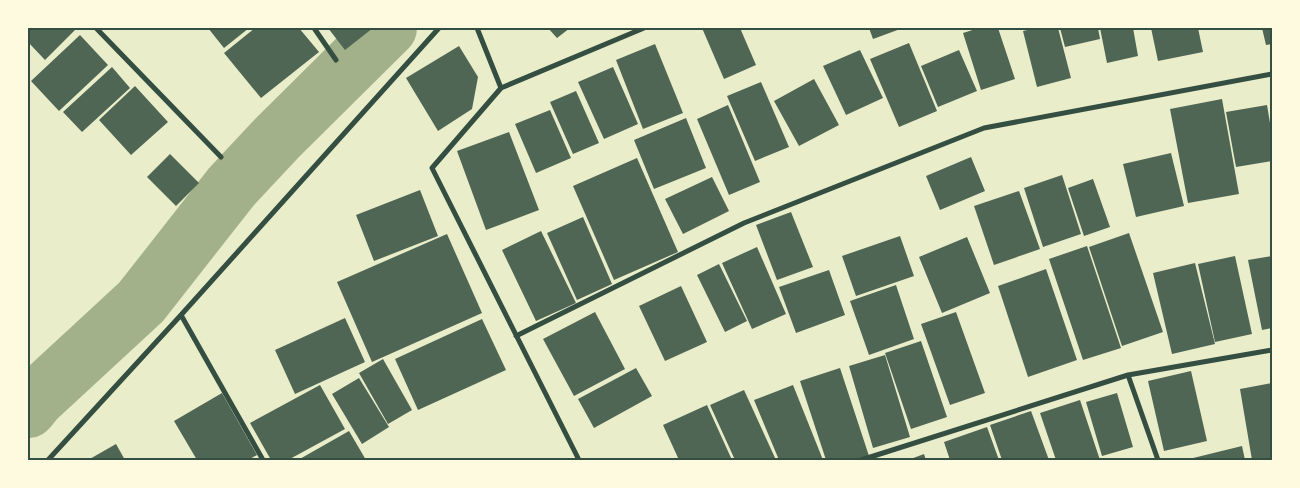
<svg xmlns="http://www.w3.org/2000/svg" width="1300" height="488" font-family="'Noto Sans',sans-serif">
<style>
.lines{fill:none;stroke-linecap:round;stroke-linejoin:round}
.river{stroke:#a3b18a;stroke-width:58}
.building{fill:#4f6655}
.minor{stroke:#344e41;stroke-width:5}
.neatline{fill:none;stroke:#344e41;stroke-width:2}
</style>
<rect width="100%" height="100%" fill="#e9edc9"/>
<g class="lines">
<path class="river" d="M 28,409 L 36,399 L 141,302 L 232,186 L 278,137 L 388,28"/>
</g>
<path class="building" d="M 28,28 L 75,28 L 76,29 L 45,60 L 28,42 Z
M 208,28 L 249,28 L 224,48 Z
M 255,28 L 299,28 L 319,52 L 261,98 L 224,53 Z
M 328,28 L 373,28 L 345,50 Z
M 548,28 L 570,28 L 557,38 Z
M 702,28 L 740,28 L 756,65 L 724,79 Z
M 869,28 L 903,28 L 873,39 Z
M 979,28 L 998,28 L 1015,79 L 981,90 L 963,33 Z
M 1036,28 L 1058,28 L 1071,78 L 1037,87 L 1023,31 Z
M 1060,28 L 1098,28 L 1100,39 L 1065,47 Z
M 1100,28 L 1133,28 L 1138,56 L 1107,63 Z
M 1151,28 L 1198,28 L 1203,52 L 1158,61 Z
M 1262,28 L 1272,28 L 1272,44 L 1266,45 Z
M 80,35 L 108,65 L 59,111 L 31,81 Z
M 909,43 L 937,111 L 899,127 L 870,59 Z
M 655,44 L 683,113 L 643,129 L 616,60 Z
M 459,46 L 478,77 L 472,109 L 438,131 L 406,78 Z
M 860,50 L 883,98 L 846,115 L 823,66 Z
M 959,50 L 977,91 L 938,107 L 921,66 Z
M 112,67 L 130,88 L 82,132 L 63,112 Z
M 613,67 L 638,124 L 604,139 L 578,82 Z
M 814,79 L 839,125 L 799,146 L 774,101 Z
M 761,82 L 789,147 L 755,161 L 727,96 Z
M 135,86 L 168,122 L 131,155 L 99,120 Z
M 576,91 L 599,143 L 573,154 L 550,102 Z
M 1222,99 L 1239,194 L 1188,203 L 1170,109 Z
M 728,105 L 760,182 L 729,195 L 697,119 Z
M 1267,105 L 1272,135 L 1272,161 L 1236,167 L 1226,112 Z
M 550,110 L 571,158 L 536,173 L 515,124 Z
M 686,118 L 706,168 L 654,189 L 634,140 Z
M 509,132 L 539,210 L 486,230 L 457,151 Z
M 1171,153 L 1184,206 L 1136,217 L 1123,164 Z
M 170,154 L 199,183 L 176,206 L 147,177 Z
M 971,157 L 985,191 L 940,210 L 926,176 Z
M 637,158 L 678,252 L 614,280 L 573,186 Z
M 1062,175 L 1081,234 L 1043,247 L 1024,188 Z
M 712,177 L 729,211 L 683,234 L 665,199 Z
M 1093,179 L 1110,227 L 1084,236 L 1068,188 Z
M 420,190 L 438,236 L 374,261 L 356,215 Z
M 1019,191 L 1040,249 L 994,265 L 974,206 Z
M 791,212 L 813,267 L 777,280 L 756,225 Z
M 583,217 L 612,284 L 577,300 L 547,233 Z
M 541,231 L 576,303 L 536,321 L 502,250 Z
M 1129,233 L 1163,332 L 1122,346 L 1089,247 Z
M 447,234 L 482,313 L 372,362 L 337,282 Z
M 900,236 L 914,276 L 856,296 L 842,256 Z
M 967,237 L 990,293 L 942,313 L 919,257 Z
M 1087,246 L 1121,348 L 1083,360 L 1049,259 Z
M 757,247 L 786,314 L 752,329 L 722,263 Z
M 1235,256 L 1252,334 L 1215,342 L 1198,264 Z
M 1272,256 L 1272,328 L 1262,330 L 1248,260 Z
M 1195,263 L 1215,344 L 1172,354 L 1153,273 Z
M 719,264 L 747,321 L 725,332 L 697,275 Z
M 1046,269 L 1077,360 L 1028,377 L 998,286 Z
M 829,270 L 845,315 L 796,333 L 779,287 Z
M 896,285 L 914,339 L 869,355 L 850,301 Z
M 681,286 L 707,342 L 665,361 L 639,306 Z
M 595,312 L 625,369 L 574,396 L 543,339 Z
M 956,312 L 985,393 L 950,405 L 921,324 Z
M 345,318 L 365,362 L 295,394 L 275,350 Z
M 482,319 L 506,370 L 418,410 L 395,359 Z
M 921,341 L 947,417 L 911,429 L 885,353 Z
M 885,355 L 910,437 L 873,448 L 849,366 Z
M 383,359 L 412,410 L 388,424 L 359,373 Z
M 636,368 L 652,396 L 594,428 L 578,399 Z
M 840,368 L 869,456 L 856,460 L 826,460 L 800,381 Z
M 1191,371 L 1207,441 L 1164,451 L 1148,381 Z
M 359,378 L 389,427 L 362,444 L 332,394 Z
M 1272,383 L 1272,460 L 1252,460 L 1240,389 Z
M 320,385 L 345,429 L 288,460 L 271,460 L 250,423 Z
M 793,385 L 823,460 L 779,460 L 754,400 Z
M 744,390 L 776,460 L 735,460 L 710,405 Z
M 222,393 L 257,455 L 248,460 L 197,460 L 174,421 Z
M 1117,393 L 1133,447 L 1102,456 L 1086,402 Z
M 1080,400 L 1100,460 L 1056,460 L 1040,413 Z
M 707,405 L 732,460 L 679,460 L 663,425 Z
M 1031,411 L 1049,460 L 1002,460 L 990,425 Z
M 987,427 L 999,460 L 950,460 L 944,442 Z
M 349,431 L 366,460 L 298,460 Z
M 116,444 L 125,460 L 88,460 Z
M 1242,446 L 1245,460 L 1185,460 Z
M 924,454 L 926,460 L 908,460 Z"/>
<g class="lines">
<path class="minor" d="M 96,28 L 221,157
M 314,28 L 336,60
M 477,28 L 501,88
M 181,315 L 263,460
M 516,336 L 744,223 L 984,128 L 1272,74
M 1128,375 L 1158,460
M 48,460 L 181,315 L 439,28
M 579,460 L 432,168 L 501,88 L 644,28
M 861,460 L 1128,375 L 1272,350"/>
</g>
<rect width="1300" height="488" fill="none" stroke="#fefae0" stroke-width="58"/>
<rect x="29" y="29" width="1242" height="430" class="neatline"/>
</svg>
